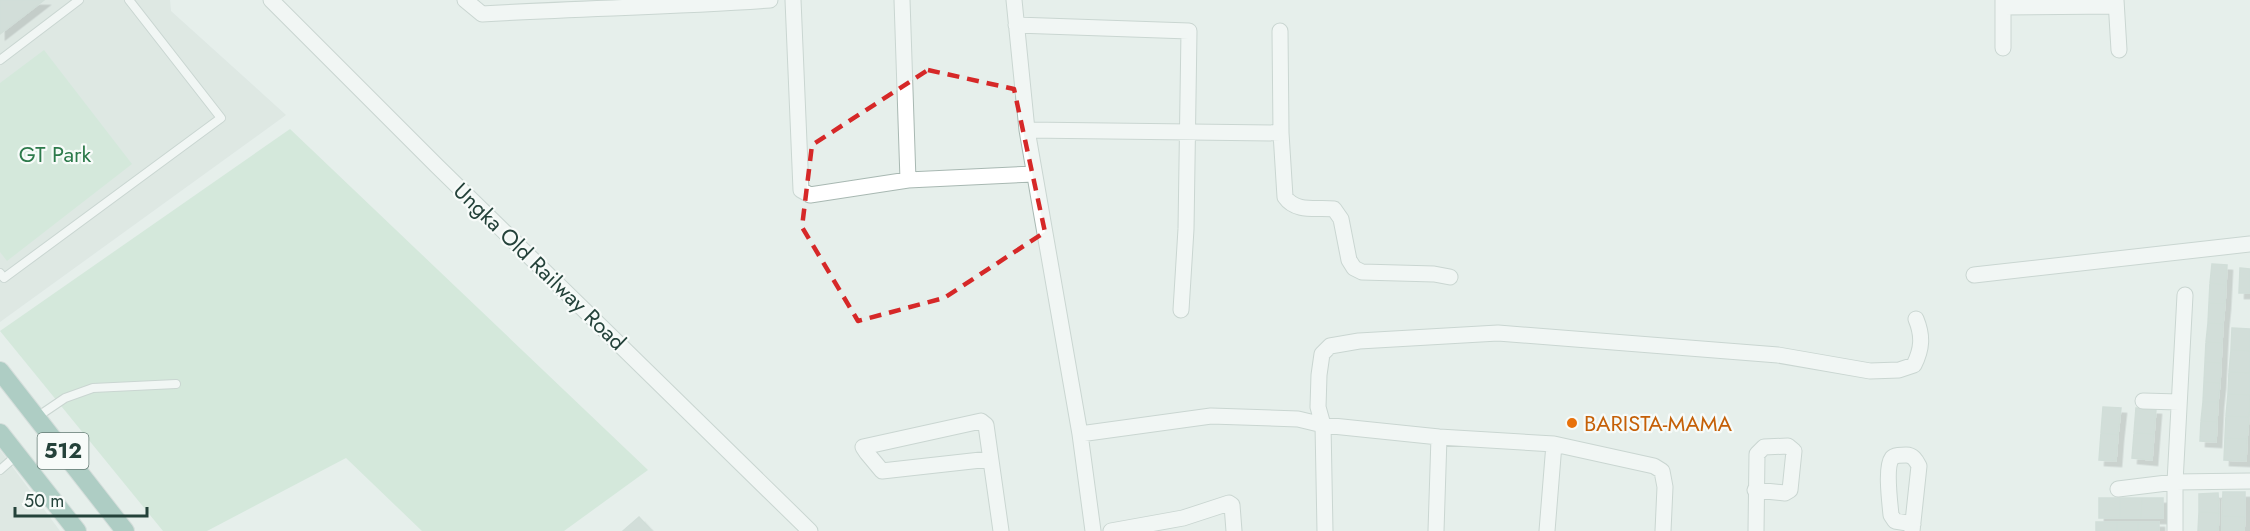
<svg xmlns="http://www.w3.org/2000/svg" width="2250" height="531" font-family="Jost,sans-serif">
<style>
.built{fill:#d4dfda}
.green{fill:#bfe0c8}
.building{fill:#bbcac4;stroke:#b8c9c2;stroke-width:1.5;filter:url(#shadow)}
.lines{fill:none;stroke-linecap:round;stroke-linejoin:round}
.lane-casing{stroke:#a8b8b2;stroke-width:10}
.street-casing{stroke:#a8b8b2;stroke-width:17}
.primary-casing{stroke:#c2cac8;stroke-width:20}
.lane{stroke:#fff;stroke-width:8}
.street{stroke:#fff;stroke-width:15}
.primary{stroke:#6aa596;stroke-width:18}
.marked{fill:none;stroke:#d62828;stroke-width:4.5;stroke-dasharray:12 8;stroke-linejoin:round}
.food-dot{fill:#e8710a;stroke:#f7fbf9;stroke-width:2}
.labels{text-anchor:middle;dominant-baseline:central;stroke-width:4.5;stroke-linejoin:round;paint-order:stroke}
.shield{fill:#f7fbf9;stroke:#637a73;stroke-width:1.5}
.shield-label{font-size:21px;font-weight:bold;fill:#24423a}
.park-label{font-size:22px;fill:#2d7a4b;stroke:#f7fbf9}
.street-label{font-size:22px;fill:#24423a;stroke:#f7fbf9}
.food-label{font-size:22px;fill:#c56008;stroke:#f7fbf9;text-anchor:start}
</style>
<defs>
<filter id="shadow"><feDropShadow dx="5.5" dy="5.5" stdDeviation="0" flood-color="#0004"/></filter>
</defs>
<rect width="100%" height="100%" fill="#e6efeb"/>
<path class="built" d="M 0,0 L 170,0 L 171,11 L 286,115 L 0,322 Z
M 0,450 L 60,531 L 0,531 Z"/>
<path class="green" d="M 44,50 L 132,164 L 7,261 L 0,252 L 0,83 Z
M 290,129 L 648,470 L 564,531 L 422,531 L 346,458 L 207,531 L 163,531 L 0,331 Z"/>
<path class="building" d="M 0,0 L 44,0 L 0,34 Z
M 2212,264 L 2227,265 L 2226,285 L 2210,283 Z
M 2240,268 L 2250,269 L 2250,293 L 2239,293 Z
M 2210,283 L 2226,285 L 2225,304 L 2209,303 Z
M 2209,303 L 2225,304 L 2223,324 L 2208,323 Z
M 2208,323 L 2223,324 L 2222,343 L 2206,342 Z
M 2232,328 L 2250,329 L 2250,351 L 2231,350 Z
M 2206,342 L 2222,343 L 2221,363 L 2205,362 Z
M 2231,350 L 2250,351 L 2250,373 L 2229,372 Z
M 2205,362 L 2221,363 L 2220,383 L 2204,382 Z
M 2229,372 L 2250,373 L 2250,395 L 2228,394 Z
M 2204,382 L 2220,383 L 2218,402 L 2203,402 Z
M 2228,394 L 2250,395 L 2249,417 L 2226,416 Z
M 2203,402 L 2218,402 L 2217,422 L 2201,421 Z
M 2103,407 L 2121,408 L 2118,435 L 2101,433 Z
M 2136,408 L 2156,409 L 2154,434 L 2134,433 Z
M 2226,416 L 2249,417 L 2247,439 L 2225,438 Z
M 2201,421 L 2217,422 L 2216,442 L 2200,441 Z
M 2101,433 L 2118,435 L 2116,461 L 2099,460 Z
M 2134,433 L 2154,434 L 2152,460 L 2132,458 Z
M 2225,438 L 2247,439 L 2246,461 L 2224,460 Z
M 2223,492 L 2245,492 L 2245,517 L 2222,516 Z
M 2218,493 L 2219,513 L 2199,512 L 2199,494 Z
M 2099,498 L 2120,498 L 2120,518 L 2099,518 Z
M 2120,498 L 2142,498 L 2141,518 L 2120,518 Z
M 2142,498 L 2163,498 L 2163,518 L 2141,518 Z
M 2199,512 L 2219,513 L 2218,531 L 2198,531 Z
M 2222,516 L 2245,517 L 2244,531 L 2222,531 Z
M 639,517 L 652,531 L 623,531 Z
M 2096,522 L 2117,522 L 2117,531 L 2096,531 Z
M 2117,522 L 2138,522 L 2138,531 L 2117,531 Z
M 2138,522 L 2159,522 L 2159,531 L 2138,531 Z"/>
<g class="lines">
<g class="lane-casing">
<path id="lane" d="M 0,60 L 79,0
M 0,273 L 4,278 L 221,118 L 129,0
M 37,417 L 65,398 L 93,388 L 176,384
M 0,470 L 16,456"/>
</g>
<g class="street-casing">
<path id="street" d="M 271,0 L 437,166 L 810,531
M 465,0 L 482,14 C 578,8 674,7 770,0
M 793,0 L 801,190 L 810,195 L 908,180 L 1034,174
M 902,0 L 908,180
M 1014,0 L 1027,130 L 1080,434 L 1211,416 L 1298,419 L 1323,425 L 1439,437 L 1554,444 L 1654,466 L 1662,471 L 1665,487 L 1663,531
M 2116,0 L 2119,50
M 2003,7 L 2116,6
M 1016,25 L 1189,31 L 1186,229 L 1181,310
M 1280,31 L 1281,133
M 2003,48 L 2003,0
M 1027,130 L 1281,133 L 1285,197 C 1296,213 1317,207 1334,209 L 1341,219 L 1349,260 L 1354,268 L 1362,272 L 1434,274 L 1450,277
M 1974,275 L 2250,244
M 2143,401 L 2179,402
M 1080,434 L 1093,531
M 990,459 L 882,471 L 867,453 L 863,447 L 981,421 L 986,425 L 1001,531
M 2118,489 L 2175,482 L 2250,481
M 1755,490 L 1785,493 L 1790,490 L 1794,451 L 1788,446 L 1764,447 L 1757,454 L 1756,531
M 1111,531 L 1183,518 L 1229,503 L 1232,505 L 1234,531
M 1325,531 L 1323,425 L 1318,407 L 1319,375 L 1322,354 L 1330,346 L 1359,341 L 1498,333 L 1778,355 L 1870,371 L 1899,370 L 1914,365 C 1922,349 1923,336 1916,319
M 1436,531 L 1439,437
M 1547,531 L 1554,444
M 1912,531 L 1919,466 C 1916,460 1913,455 1906,455 C 1902,455 1894,455 1892,458 C 1885,467 1890,504 1891,515 L 1895,521 L 1913,524
M 2175,531 L 2175,482 L 2185,295"/>
</g>
<g class="primary-casing">
<path id="primary" d="M 0,371 L 125,531
M 0,433 L 77,531"/>
</g>
<use href="#lane" class="lane"/>
<use href="#street" class="street"/>
<use href="#primary" class="primary"/>
</g>
<path d="M0 0H2250V531H0ZM 928,70 L 1014,89 L 1045,232 L 944,298 L 858,321 L 802,227 L 812,145 Z" fill="#e6efeb" fill-opacity=".55" fill-rule="evenodd"/>
<path class="marked" d="M 928,70 L 1014,89 L 1045,232 L 944,298 L 858,321 L 802,227 L 812,145 Z"/>
<circle class="food-dot" cx="1572" cy="423" r="6"/>
<g class="labels">
<rect class="shield" x="37.5" y="433" width="51" height="36" rx="4.5"/>
<g class="shield-label">
<text x="63" y="451">512</text>
</g>
<g class="park-label">
<text x="55" y="154">GT Park</text>
</g>
<g class="street-label">
<text transform="translate(540 266) rotate(44)">Ungka Old Railway Road</text>
</g>
<g class="food-label">
<text x="1584" y="423">BARISTA-MAMA</text>
</g>
</g>
<path d="M15 507v9h132v-9" fill="none" stroke="#24423a" stroke-width="3"/>
<text x="24" y="507" font-size="18" fill="#24423a" stroke="#f7fbf9" stroke-width="4.5" paint-order="stroke">50 m</text>
</svg>
